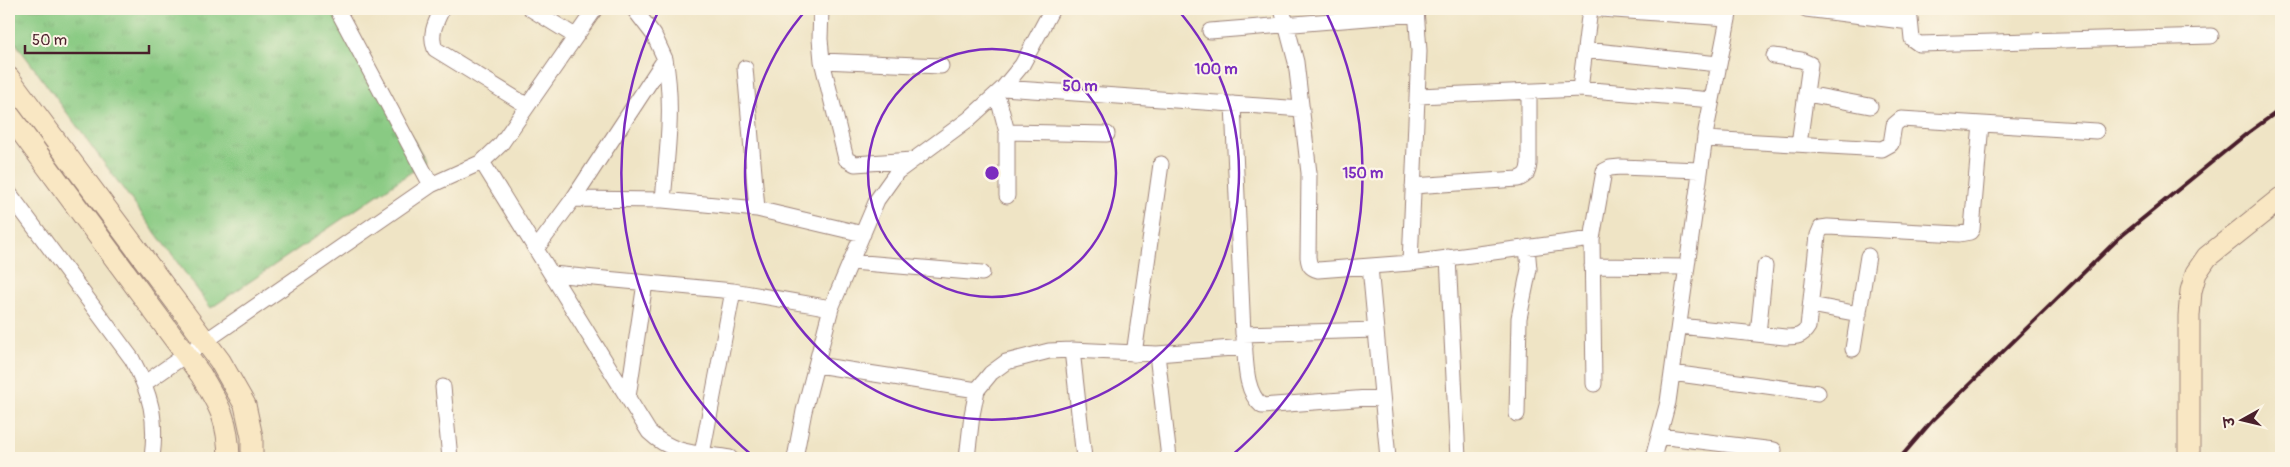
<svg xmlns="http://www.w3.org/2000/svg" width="2290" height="467" font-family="Pangolin,'Playpen Sans Deva',sans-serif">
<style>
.park{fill:url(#park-tufts);stroke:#6a7457}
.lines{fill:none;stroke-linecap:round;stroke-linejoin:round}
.street-casing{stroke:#9c8278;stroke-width:17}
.secondary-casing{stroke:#9c8278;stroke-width:23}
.street{stroke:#fff;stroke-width:15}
.secondary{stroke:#f9e7c3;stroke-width:21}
.rail{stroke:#4a1f2b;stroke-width:4}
.ring{fill:none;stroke:#7b2cbf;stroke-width:2.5}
.centre{fill:#7b2cbf;stroke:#fcf5e5;stroke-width:2.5}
.ring-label{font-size:15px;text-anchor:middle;font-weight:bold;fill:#7b2cbf;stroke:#fcf5e5;stroke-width:4.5;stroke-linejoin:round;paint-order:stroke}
</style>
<defs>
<pattern id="park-tufts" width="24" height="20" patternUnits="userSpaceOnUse" patternTransform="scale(1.25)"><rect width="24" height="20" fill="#89ca83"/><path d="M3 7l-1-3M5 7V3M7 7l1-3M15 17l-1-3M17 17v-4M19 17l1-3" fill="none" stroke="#78ad71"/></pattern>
</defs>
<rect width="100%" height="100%" fill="#fcf5e5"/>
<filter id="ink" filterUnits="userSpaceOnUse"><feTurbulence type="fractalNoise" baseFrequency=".02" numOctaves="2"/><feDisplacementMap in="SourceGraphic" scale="10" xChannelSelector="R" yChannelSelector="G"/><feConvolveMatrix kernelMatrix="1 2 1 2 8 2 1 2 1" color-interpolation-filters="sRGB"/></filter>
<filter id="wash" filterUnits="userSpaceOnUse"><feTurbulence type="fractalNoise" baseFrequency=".0096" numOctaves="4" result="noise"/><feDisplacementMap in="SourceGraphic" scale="20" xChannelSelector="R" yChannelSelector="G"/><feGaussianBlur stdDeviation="1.12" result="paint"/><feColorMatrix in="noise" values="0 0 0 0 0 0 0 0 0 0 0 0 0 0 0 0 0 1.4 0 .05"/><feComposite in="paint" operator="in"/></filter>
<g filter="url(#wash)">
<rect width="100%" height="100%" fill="#efe4c5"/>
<path class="park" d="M 9,9 L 339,9 L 426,162 L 211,308 L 9,34 Z"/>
</g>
<g filter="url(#ink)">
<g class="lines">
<g class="street-casing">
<path id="street" d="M 337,9 L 431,185
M 442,9 C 436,22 429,34 435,49 L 526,105
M 531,9 L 575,36
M 595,9 L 501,144 L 482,162 L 649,432 C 673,455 699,453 730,458
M 821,9 L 820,39 L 822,61 L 846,159 L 855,164 L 912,160
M 1282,9 L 1296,62 L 1309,173 L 1308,257 C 1309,265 1310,268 1318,270 L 1410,263 L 1419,51 L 1416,9
M 1601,9 L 1727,18
M 1806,9 L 1910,22
M 1909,9 L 1912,39 L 1919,44 L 2211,36
M 1210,31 L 1417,14
M 1586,50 L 1718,64
M 1774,56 L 1801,60 L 1810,64 L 1799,144
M 822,61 L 941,66
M 745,68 L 757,209
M 1003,88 L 1302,109
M 1580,89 L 1590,9
M 997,94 L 1007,132 L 1007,196
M 1807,94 L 1870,106
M 1418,96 L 1580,89 L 1712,100
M 1233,104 L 1243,334 L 1376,330
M 1007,132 L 1107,134
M 1705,139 L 1882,149 L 1891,144 L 1894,125 L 1901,119 L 2096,131
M 1413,186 L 1518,179 C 1526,176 1528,173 1529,164 L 1529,91
M 9,193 L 132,359 C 151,394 157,419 152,458
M 573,199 L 663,200 C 667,153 674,106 665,59
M 663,200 L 757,209 L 863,234
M 1592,239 L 1604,171 L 1610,168 L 1620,167 L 1700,170
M 536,249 L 573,199 L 665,59 L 654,35 L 634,9
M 1448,257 L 1458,458
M 852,262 L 982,273
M 1410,263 L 1592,239 L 1594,384
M 1592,266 L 1687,267
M 1370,267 L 1388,458
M 552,274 L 733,291 L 831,308
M 1811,305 L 1859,314
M 1679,326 L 1785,337 C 1796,337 1802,337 1808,327 L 1818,235 L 1821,228 L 1828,227 L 1959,234 L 1970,232 L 1972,229 L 1981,124
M 1758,334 L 1765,266
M 1244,338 C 1246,360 1244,391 1262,406 L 1382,397
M 1853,349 L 1868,256
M 1072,350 L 1084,458
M 1134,354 L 1161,164
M 1157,354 L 1169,458
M 817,365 L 977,390 L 972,415 L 967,458
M 1672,373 L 1818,393
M 145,383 L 431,185 L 482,162
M 443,387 L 450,458
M 977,390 L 991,373 L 1006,362 L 1049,351 L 1072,350 L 1157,354 L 1245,347
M 628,397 L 645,283
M 1517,414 L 1519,318 L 1529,269 L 1527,247
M 1659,436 L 1774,450
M 702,454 L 733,291
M 795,458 L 804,411 L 831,308 L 877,200 L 897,172 L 969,119 L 1003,88 L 1022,65 L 1052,9
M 1653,458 L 1668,402 L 1706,130 L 1730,9"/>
</g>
<g class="secondary-casing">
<path id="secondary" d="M 9,78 L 220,361 L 245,405 L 252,437 L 252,458
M 9,115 L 201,375 C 220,407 228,419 229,458
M 2189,458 L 2189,316 L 2191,291 L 2196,273 L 2207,257 L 2281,198"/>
</g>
<use href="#street" class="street"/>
<use href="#secondary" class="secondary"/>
<path class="rail" d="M 1900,458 L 1932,421 L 2119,238 L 2245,135 L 2281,109"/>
</g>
</g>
<g class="ring">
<circle cx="992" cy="173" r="124"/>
<path d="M1177 9A247 247 0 1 1 807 9"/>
<path d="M754 457A371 371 0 0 1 659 10M1325 10A371 371 0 0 1 1230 457"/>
</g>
<circle cx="992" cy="173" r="8" class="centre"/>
<g class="ring-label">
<text x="1216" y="74">100 m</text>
<text x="1080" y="91">50 m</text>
<text x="1363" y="178">150 m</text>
</g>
<rect width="2290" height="467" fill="none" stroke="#fcf5e5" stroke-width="30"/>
<g transform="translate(2242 420) rotate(262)" stroke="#fcf5e5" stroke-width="4" paint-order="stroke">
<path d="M0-4L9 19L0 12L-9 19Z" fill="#4a1f2b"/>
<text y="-8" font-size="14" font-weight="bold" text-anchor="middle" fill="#4a1f2b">उ</text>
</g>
<path d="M25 45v8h124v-8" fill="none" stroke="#4a1f2b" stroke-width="2.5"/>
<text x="32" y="45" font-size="15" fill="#4a1f2b" stroke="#fcf5e5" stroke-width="4" paint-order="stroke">50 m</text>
</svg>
